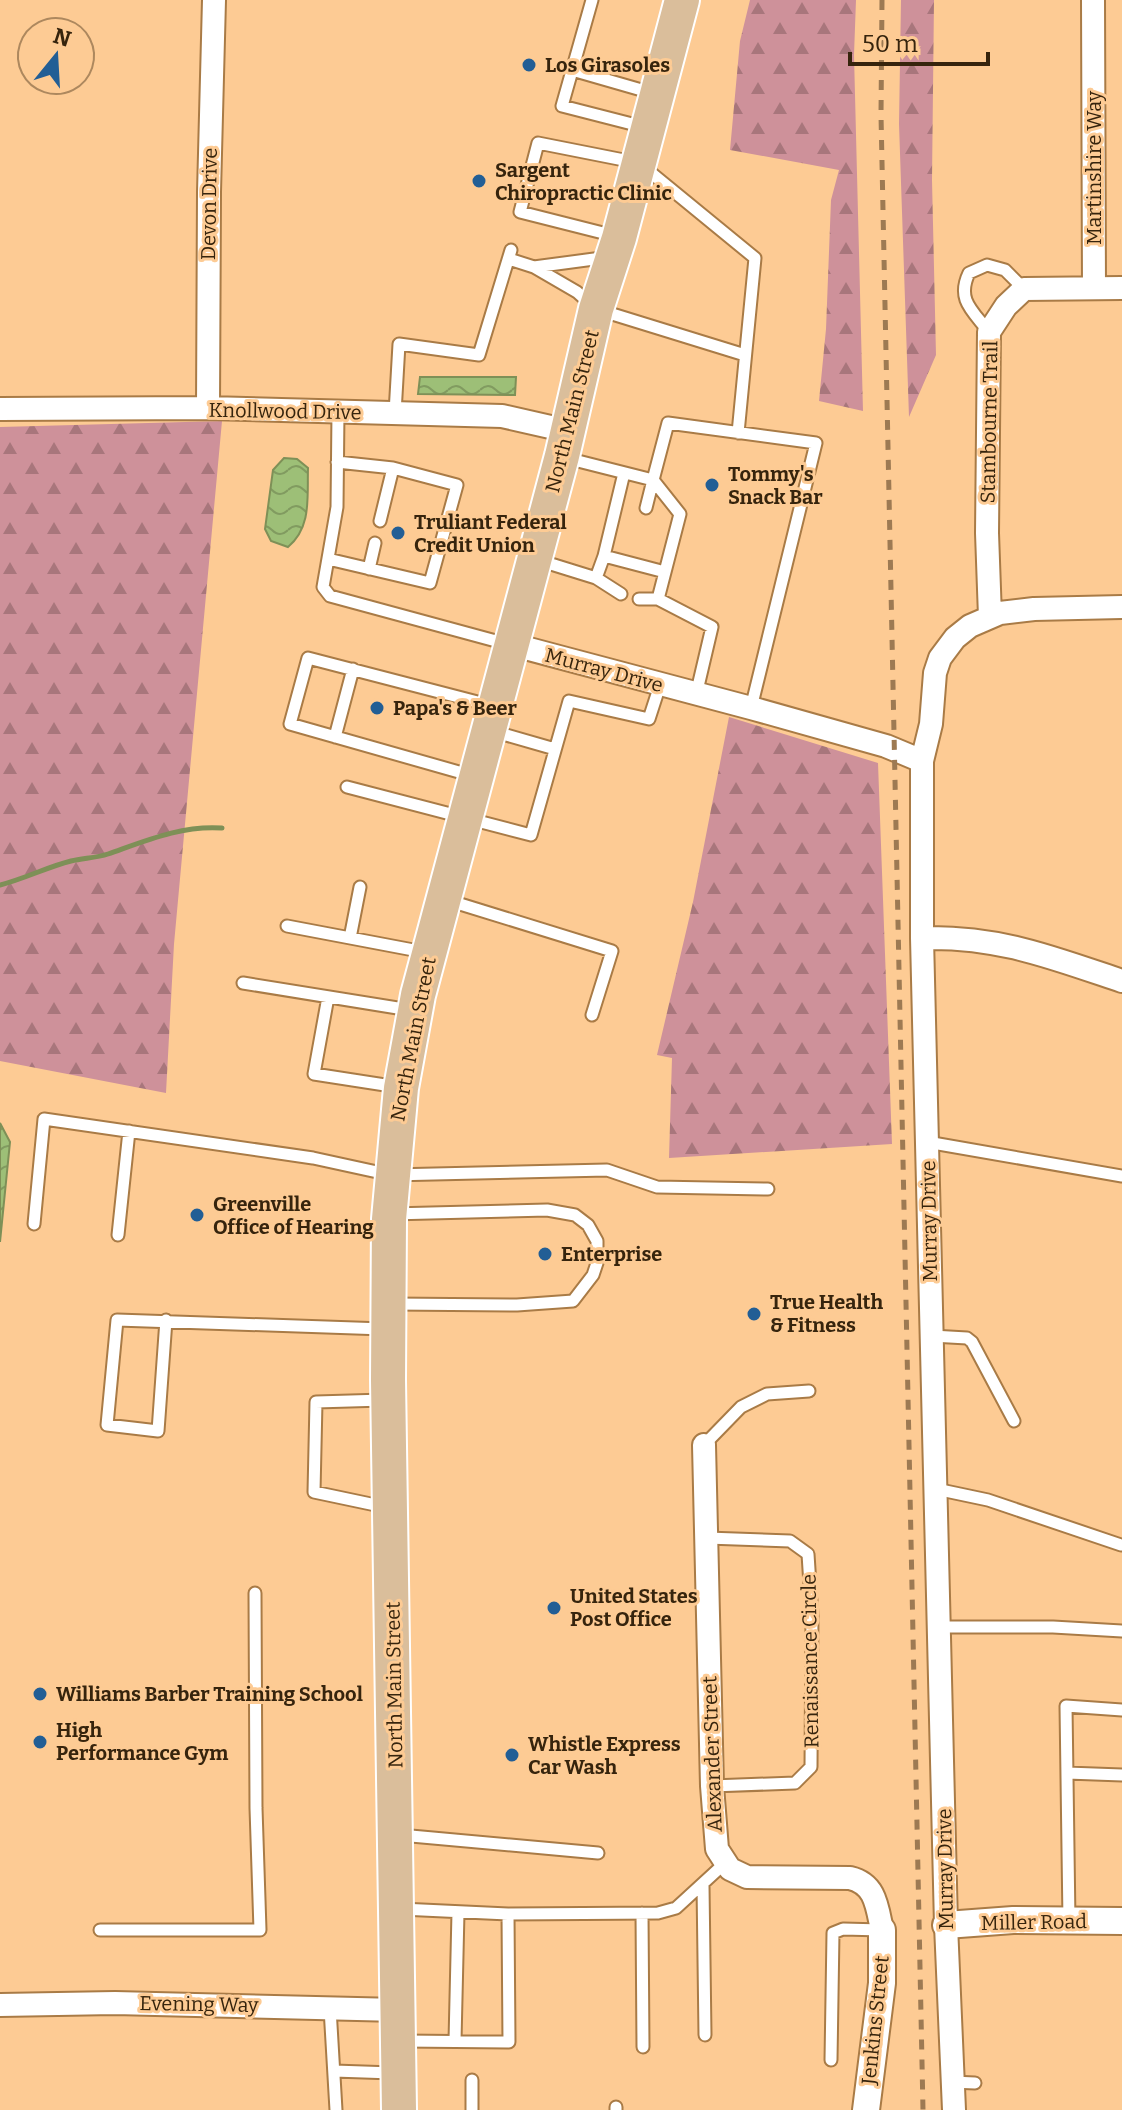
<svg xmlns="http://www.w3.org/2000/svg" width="1122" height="2110" font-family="Bitter,serif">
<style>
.forest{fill:url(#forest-firs)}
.water{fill:url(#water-waves);stroke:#7e9057;stroke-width:2}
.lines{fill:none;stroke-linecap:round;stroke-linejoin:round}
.stream{stroke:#7e9057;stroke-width:5}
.service-casing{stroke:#a97b46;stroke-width:15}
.minor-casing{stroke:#a97b46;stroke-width:26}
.tertiary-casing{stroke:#a97b46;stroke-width:30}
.primary-casing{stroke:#fff;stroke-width:38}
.service{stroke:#fff;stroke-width:11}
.minor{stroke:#fff;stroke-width:22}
.tertiary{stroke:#fff;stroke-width:26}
.primary{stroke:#dabe9b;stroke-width:34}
.rail{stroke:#9d7a53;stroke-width:5;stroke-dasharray:10 10;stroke-linecap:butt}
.poi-dot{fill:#225e95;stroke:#fdcb94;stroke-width:3}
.labels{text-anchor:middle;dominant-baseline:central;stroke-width:6;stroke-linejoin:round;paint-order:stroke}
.poi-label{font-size:20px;font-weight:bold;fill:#36240d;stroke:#fdcb94;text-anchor:start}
.street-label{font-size:20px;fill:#36240d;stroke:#fdcb94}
</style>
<defs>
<pattern id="forest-firs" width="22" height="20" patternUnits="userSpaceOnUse" patternTransform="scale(2)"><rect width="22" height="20" fill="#ce919a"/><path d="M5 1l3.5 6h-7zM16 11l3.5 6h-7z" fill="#a8767c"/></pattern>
<pattern id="water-waves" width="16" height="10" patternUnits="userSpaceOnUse" patternTransform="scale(2)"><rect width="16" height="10" fill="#9dbf77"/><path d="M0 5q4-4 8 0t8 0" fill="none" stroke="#819b60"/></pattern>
</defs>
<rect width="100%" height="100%" fill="#fdcb94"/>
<path class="forest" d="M 750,0 L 856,0 L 854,55 L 863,411 L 819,401 L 826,329 L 831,200 L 839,170 L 730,150 L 740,41 Z
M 901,0 L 934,0 L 932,180 L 936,355 L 909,417 L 899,124 Z
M 222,421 L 174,944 L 166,1093 L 0,1061 L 0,427 Z
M 729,717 L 878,763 L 892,1144 L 669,1158 L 672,1058 L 657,1055 L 693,902 Z"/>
<path class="water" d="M 420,377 L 516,377 L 515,395 L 418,394 Z
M 284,458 L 297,459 L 308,468 C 307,497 312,527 288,547 L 271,541 L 265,529 L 273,470 Z
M 0,1123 L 10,1142 L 0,1242 Z"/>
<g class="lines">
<path class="stream" d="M 0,885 C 24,879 47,867 71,861 C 83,858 96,858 108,854 C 145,841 182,825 222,828"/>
<g class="service-casing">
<path id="service" d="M 592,0 L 562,106 L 644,127
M 572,70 L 652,93
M 615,236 L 520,212 L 538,143 L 639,163 L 755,258 L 738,433
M 509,259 L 534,267 L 577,292 L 596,309 L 745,355
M 534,267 L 609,257
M 989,332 C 973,311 956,300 969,273 L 987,265 L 1005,270 L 1024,289
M 338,412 L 337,507 L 323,587 L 330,596 L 507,644
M 395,413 L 399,344 L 479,355 L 511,250
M 566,458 L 653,480 L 668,423 L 816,443 L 751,708
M 653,480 L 680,514 L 665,572
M 646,508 L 653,480
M 380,521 L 393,468
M 604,556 L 624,473
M 328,559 L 430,583 L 457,485 L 393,468 L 337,462
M 538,560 L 596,578 L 604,556 L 665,572 L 658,599 L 712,627 L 696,695
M 369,569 L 375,543
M 596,578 L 621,594
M 639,599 L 658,599
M 492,731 L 555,749
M 335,737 L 353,669
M 473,776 L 290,724 L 308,658 L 493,706
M 347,787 L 531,835 L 569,701 L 649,719 L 660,685
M 447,900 L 612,951 L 592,1015
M 287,926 L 424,952
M 350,938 L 360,887
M 243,983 L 410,1010
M 328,997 L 314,1074 L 398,1087
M 927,1142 L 1122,1176
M 391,1214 L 547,1210 L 575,1215 L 588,1225 L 597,1241 L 597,1263 L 593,1275 L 573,1301 L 517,1305 L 393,1304
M 34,1224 L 44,1119 L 313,1158 L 391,1175 L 607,1170 L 657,1187 L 768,1189
M 118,1235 L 129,1131
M 166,1320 L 158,1431 L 107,1425 L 117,1320 L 384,1329
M 932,1336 L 967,1338 L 972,1342 L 1014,1421
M 384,1400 L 316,1402 L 314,1492 L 385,1507
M 704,1445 L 741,1407 L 767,1394 L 809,1391
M 936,1489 L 988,1500 L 1121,1545
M 707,1538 L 790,1541 L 808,1554 L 812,1616 L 811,1767 L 795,1783 L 712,1786
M 939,1627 L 1053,1627 L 1122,1631
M 1067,1773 L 1122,1775
M 400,1835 L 598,1853
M 703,1885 L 705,2035
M 401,1909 L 508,1914 L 509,2042 L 402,2041
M 642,1913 L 643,2047
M 508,1914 L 658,1913 L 676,1908 L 724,1864
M 1069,1921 L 1066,1706 L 1122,1710
M 100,1930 L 260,1930 L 256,1808 L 255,1593
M 330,2008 L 336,2110
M 455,2041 L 458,1912
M 831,2060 L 833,1933 L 843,1929 L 882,1930
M 334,2071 L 393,2073
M 952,2082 L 975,2083
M 472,2110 L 472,2080
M 616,2110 L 616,2107"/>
</g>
<g class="minor-casing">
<path id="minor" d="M 1093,0 L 1094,288
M 208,408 L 209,192 L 214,0
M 0,409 L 208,408 L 502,416 L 568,431
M 990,617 L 987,533 L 989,332 L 1006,306 L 1024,289 L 1122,288
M 510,644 L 751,708 L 886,746 L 922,761
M 922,938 C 998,936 1051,957 1122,981
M 704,1445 L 712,1786 L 717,1849 L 730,1869 L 747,1877 L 850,1878 C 876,1884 877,1907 882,1930
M 0,2005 L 115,2003 L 398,2010
M 954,2110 L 946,1925 L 922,938 L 922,761 L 931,724 L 935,673 L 940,658 L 955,638 L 970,626 L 1000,613 L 1034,609 L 1122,607"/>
</g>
<g class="tertiary-casing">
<path id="tertiary" d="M 946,1925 L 1013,1920 L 1122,1921
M 866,2110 L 882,1983 L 882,1930"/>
</g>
<g class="primary-casing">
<path id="primary" d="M 399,2110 L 388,1380 L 389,1219 L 401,1088 L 418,995 L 562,456 L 596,309 L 619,238 L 682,0"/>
</g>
<use href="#service" class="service"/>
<use href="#minor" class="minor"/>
<use href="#tertiary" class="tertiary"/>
<use href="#primary" class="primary"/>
<path class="rail" d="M 882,0 L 881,115 L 923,2110"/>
</g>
<g class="poi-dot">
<circle cx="529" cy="65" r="8"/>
<circle cx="479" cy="181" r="8"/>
<circle cx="712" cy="485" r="8"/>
<circle cx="398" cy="533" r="8"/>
<circle cx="377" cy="708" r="8"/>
<circle cx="197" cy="1215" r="8"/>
<circle cx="545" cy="1254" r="8"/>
<circle cx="754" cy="1314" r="8"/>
<circle cx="554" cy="1608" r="8"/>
<circle cx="40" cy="1694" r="8"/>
<circle cx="40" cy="1742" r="8"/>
<circle cx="512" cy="1755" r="8"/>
</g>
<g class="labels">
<g class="poi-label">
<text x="545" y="65">Los Girasoles</text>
<text x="495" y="170">Sargent<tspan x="495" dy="23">Chiropractic Clinic</tspan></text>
<text x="728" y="474">Tommy's<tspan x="728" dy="23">Snack Bar</tspan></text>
<text x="414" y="522">Truliant Federal<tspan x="414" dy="23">Credit Union</tspan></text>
<text x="393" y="708">Papa's &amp; Beer</text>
<text x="213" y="1204">Greenville<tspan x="213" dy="23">Office of Hearing</tspan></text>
<text x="561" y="1254">Enterprise</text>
<text x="770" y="1302">True Health<tspan x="770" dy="23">&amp; Fitness</tspan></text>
<text x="570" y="1596">United States<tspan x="570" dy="23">Post Office</tspan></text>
<text x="56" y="1694">Williams Barber Training School</text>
<text x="56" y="1730">High<tspan x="56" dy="23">Performance Gym</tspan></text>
<text x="528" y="1744">Whistle Express<tspan x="528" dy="23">Car Wash</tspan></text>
</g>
<g class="street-label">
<text transform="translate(1094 168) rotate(-90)">Martinshire Way</text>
<text transform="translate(209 204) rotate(-89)">Devon Drive</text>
<text transform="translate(285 411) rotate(1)">Knollwood Drive</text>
<text transform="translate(572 411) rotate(-76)">North Main Street</text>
<text transform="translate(989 422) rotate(-89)">Stambourne Trail</text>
<text transform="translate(604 670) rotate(15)">Murray Drive</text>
<text transform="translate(413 1039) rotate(-79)">North Main Street</text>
<text transform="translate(929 1221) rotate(-91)">Murray Drive</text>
<text transform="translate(810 1661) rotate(-91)">Renaissance Circle</text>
<text transform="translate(394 1685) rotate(-91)">North Main Street</text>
<text transform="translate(712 1754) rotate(-92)">Alexander Street</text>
<text transform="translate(945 1869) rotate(-91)">Murray Drive</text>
<text transform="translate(1034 1922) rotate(-1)">Miller Road</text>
<text transform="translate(199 2004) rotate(1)">Evening Way</text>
<text transform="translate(875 2020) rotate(-84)">Jenkins Street</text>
</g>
</g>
<g transform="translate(56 56) rotate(18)"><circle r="38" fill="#fdcb94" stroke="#ad885e" stroke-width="2"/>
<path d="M0-6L14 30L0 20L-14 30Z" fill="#225e95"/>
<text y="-12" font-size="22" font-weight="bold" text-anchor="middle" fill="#36240d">N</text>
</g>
<path d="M850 52v12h138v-12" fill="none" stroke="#36240d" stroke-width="4"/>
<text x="862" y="52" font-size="24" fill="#36240d" stroke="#fdcb94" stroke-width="6" paint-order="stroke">50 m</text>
</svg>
